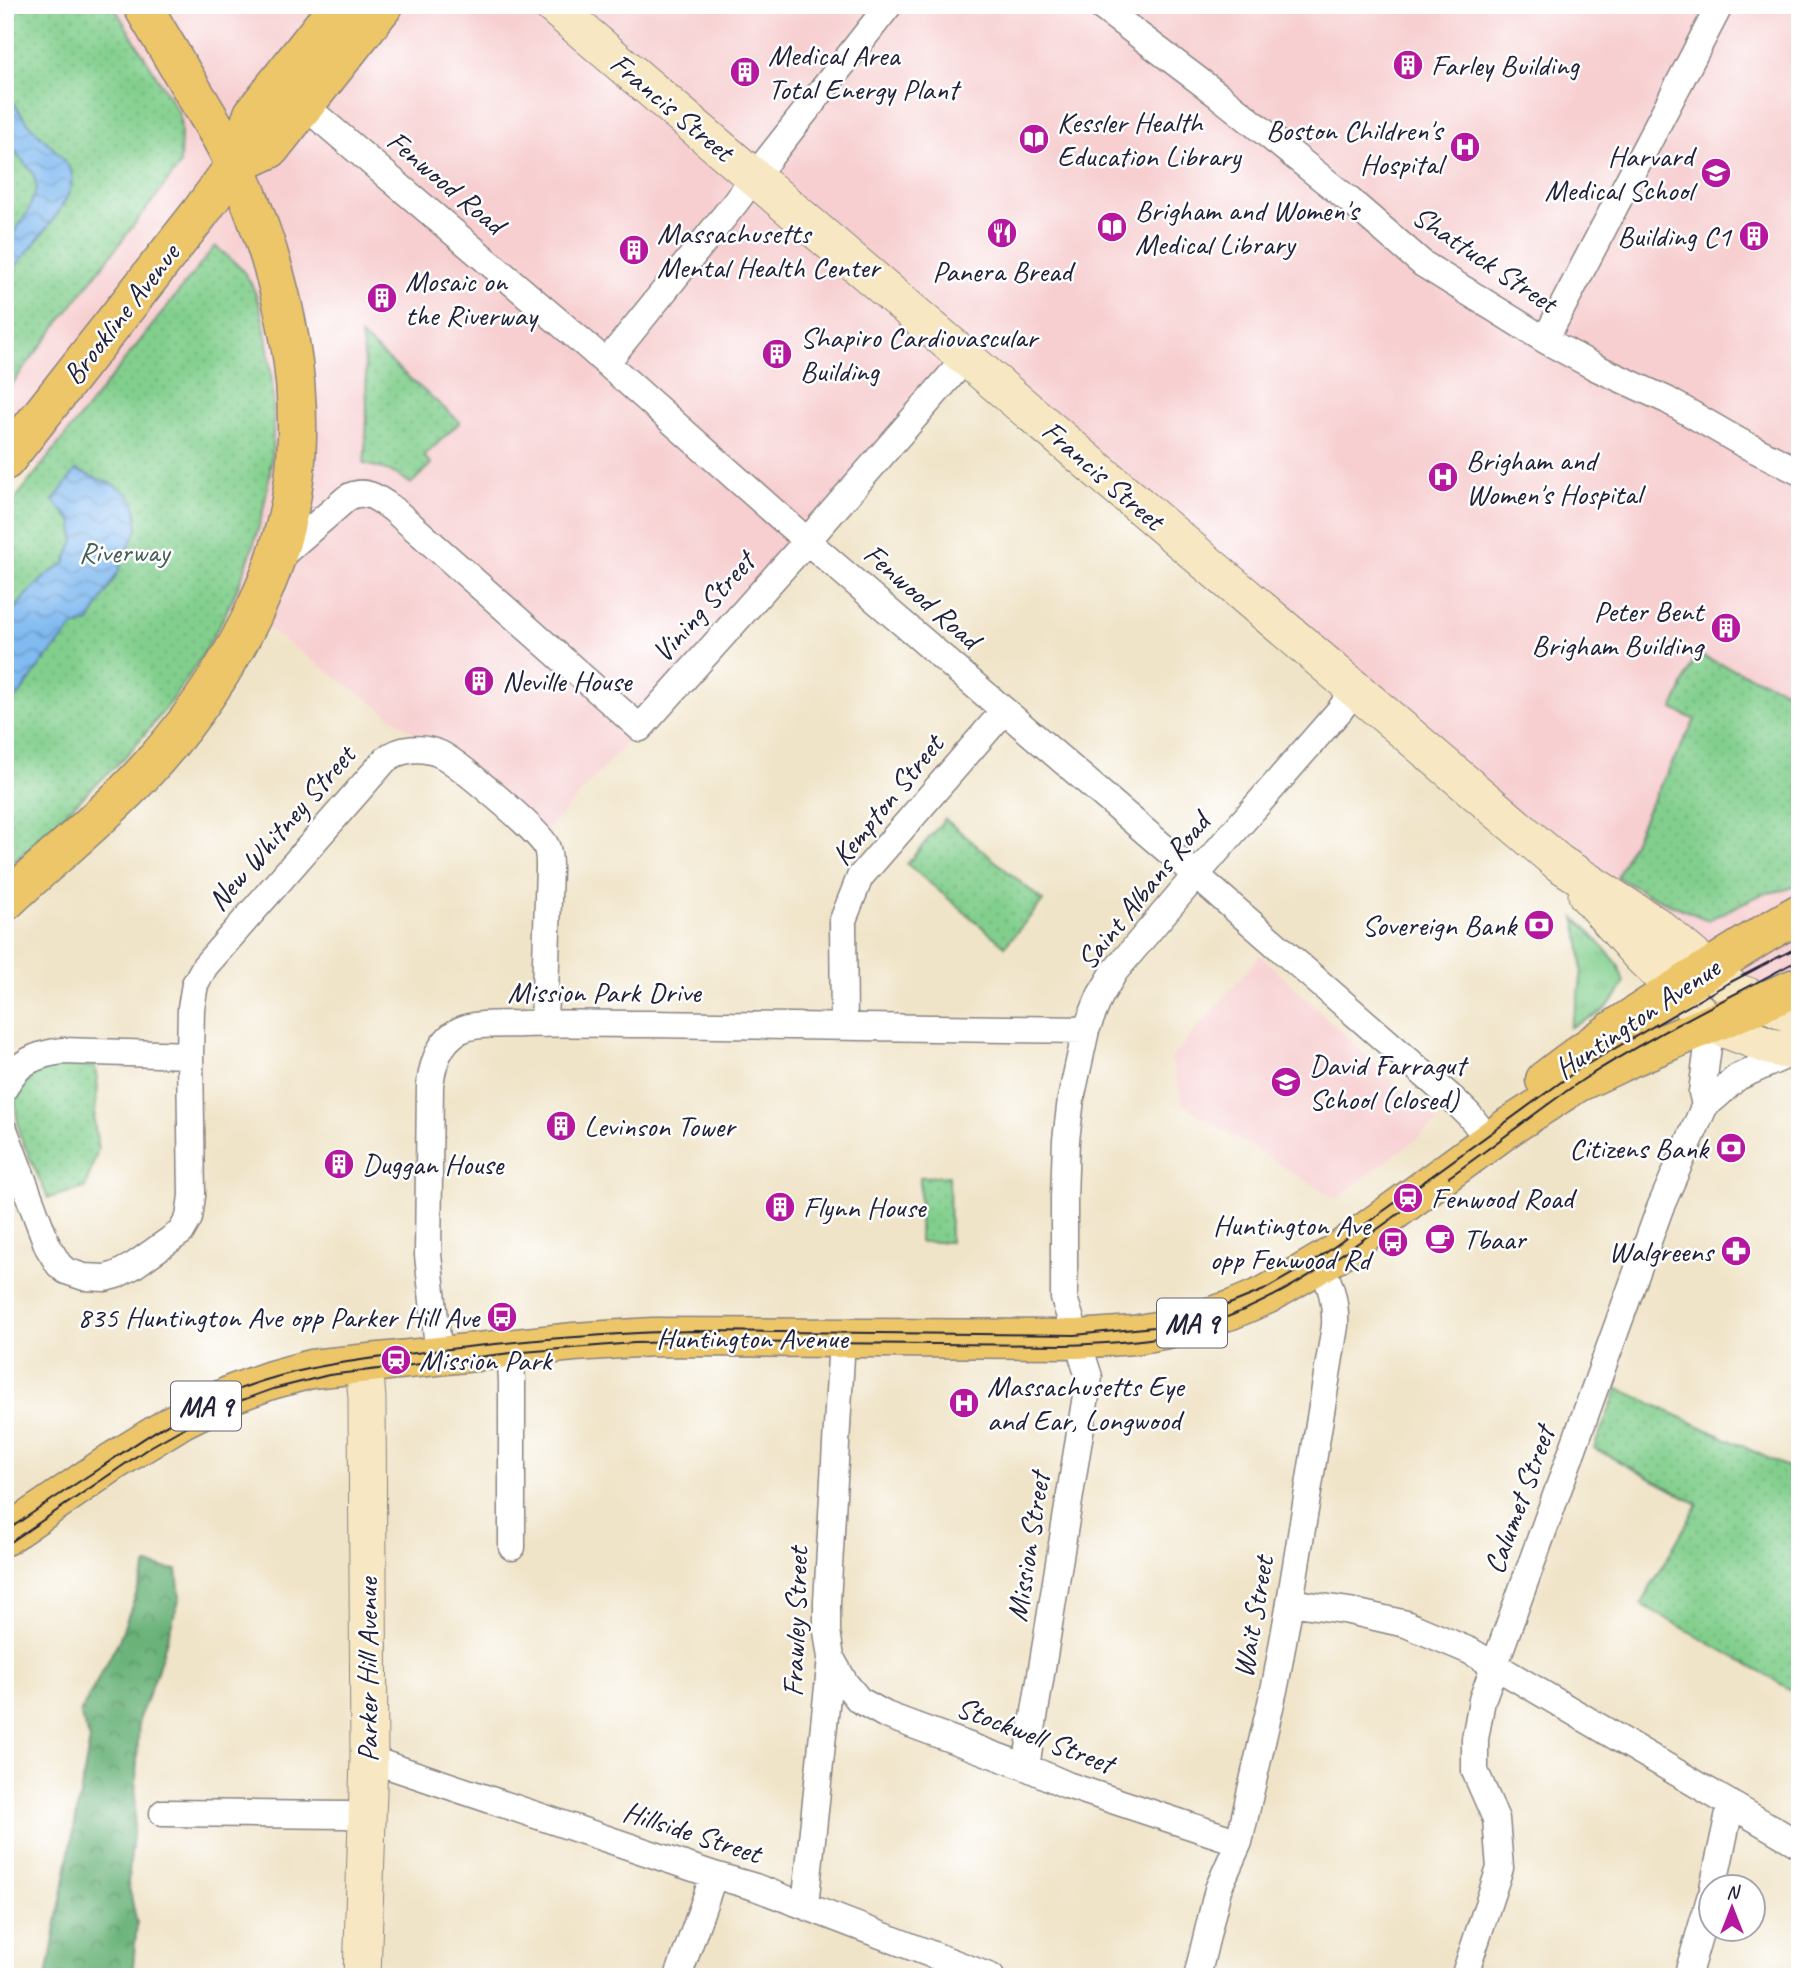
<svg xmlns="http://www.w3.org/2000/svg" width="1805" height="1982" font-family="Caveat,sans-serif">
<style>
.built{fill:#f7cfd0}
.grass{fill:url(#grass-tufts);stroke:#527864;stroke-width:2}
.forest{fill:url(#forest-crowns);stroke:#466a5a;stroke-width:2}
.park{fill:url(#park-dots);stroke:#527864;stroke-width:2}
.water{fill:url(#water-waves);stroke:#516e96;stroke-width:2}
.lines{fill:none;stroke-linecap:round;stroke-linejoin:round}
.street-casing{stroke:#898382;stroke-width:29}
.secondary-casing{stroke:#898382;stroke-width:39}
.primary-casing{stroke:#898382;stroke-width:41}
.highway-casing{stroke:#898382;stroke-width:41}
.street{stroke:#fff;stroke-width:26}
.secondary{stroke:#f7e8c3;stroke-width:37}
.primary{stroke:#ecc669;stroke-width:38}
.highway{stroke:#ecc669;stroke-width:38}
.tram{stroke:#22223b;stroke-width:2}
.labels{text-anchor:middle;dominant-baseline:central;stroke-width:5;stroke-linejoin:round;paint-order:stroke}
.shield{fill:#fff;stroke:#646476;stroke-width:2}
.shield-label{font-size:28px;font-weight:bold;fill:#22223b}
.poi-label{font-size:30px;fill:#22223b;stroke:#fff;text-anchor:start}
.street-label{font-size:30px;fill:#22223b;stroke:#fff}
.park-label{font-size:30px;fill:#445f58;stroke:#fff}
</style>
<defs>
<pattern id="grass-tufts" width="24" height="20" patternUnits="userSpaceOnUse" patternTransform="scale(1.75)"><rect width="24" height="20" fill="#82cf8d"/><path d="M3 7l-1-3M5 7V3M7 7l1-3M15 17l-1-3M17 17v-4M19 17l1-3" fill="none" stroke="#70b17b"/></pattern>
<pattern id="forest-crowns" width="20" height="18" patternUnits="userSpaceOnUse" patternTransform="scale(1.75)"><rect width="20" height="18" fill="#69b278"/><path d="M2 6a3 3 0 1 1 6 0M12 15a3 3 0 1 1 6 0" fill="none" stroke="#569064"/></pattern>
<pattern id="park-dots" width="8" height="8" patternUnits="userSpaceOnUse" patternTransform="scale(1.75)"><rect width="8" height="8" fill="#82cf8d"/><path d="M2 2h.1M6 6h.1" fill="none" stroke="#70b17b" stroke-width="1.8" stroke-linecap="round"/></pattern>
<pattern id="water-waves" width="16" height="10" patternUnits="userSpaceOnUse" patternTransform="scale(1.75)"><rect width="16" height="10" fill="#80baf1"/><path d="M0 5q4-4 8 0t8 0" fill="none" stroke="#6897c4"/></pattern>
</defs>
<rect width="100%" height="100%" fill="#fff"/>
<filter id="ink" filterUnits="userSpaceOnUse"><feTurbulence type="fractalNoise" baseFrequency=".0143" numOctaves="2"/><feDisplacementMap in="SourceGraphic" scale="14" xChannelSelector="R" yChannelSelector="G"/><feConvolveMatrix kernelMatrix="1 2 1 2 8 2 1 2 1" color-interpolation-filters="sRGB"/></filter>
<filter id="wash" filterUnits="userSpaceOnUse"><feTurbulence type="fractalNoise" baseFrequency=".00686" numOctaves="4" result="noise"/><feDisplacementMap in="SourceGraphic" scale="28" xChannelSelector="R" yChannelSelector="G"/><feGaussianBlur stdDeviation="1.57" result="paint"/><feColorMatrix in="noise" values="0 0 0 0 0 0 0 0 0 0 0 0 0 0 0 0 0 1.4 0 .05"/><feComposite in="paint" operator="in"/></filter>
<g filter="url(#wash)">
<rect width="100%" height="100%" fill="#f0e4c8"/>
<path class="built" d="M 5,5 L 1800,5 L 1800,986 L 1711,1024 L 1642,954 L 966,358 L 807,541 L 541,838 L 448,759 L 369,700 L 249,616 L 123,533 L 90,495 L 39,468 L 5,436 Z
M 1260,955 L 1438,1123 L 1336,1199 L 1183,1105 L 1171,1059 Z"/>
<path class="grass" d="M 1575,918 L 1587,929 L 1618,964 L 1624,983 C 1611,1010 1596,1016 1570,1027 C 1583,987 1586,959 1575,918 Z"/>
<path class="forest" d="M 147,1565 L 177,1570 L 180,1597 L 155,1678 L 139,1718 L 134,1824 L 128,1883 L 137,1923 L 132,1977 L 47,1977 L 90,1740 L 80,1713 L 119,1640 Z"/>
<path class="park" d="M 5,5 L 113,5 L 179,113 L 181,128 L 180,165 L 5,393 Z
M 215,246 C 227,256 241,266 249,280 C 264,305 269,353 272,383 C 284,523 223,647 132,749 C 119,764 104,777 90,790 C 62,817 33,844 5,871 L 5,512 Z
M 361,336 L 460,422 L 424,456 L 431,464 L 411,484 C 396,472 383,468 364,464 C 368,421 369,378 361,336 Z
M 1696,654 L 1800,696 L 1800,884 L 1784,890 L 1762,894 L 1708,920 L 1647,894 L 1617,877 L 1648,809 L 1695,720 L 1673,709 Z
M 945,819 L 1043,901 L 1005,946 L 907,864 Z
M 57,1064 L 95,1066 L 98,1087 L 94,1120 L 98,1149 L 85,1188 L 48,1198 L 20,1136 L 15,1103 L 28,1077 Z
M 949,1176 L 950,1242 L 919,1242 L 920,1177 Z
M 1618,1388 L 1800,1473 L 1800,1695 L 1641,1604 L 1698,1504 L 1594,1448 Z"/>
<path class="water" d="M 5,90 C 13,102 21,115 30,125 C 43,139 60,152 70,169 C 85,195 19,258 5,281 L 5,245 L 28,212 L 37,188 L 33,173 L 5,140 Z
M 76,470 L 114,485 L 128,494 L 134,502 L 137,516 L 137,529 L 118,572 L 89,622 L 73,627 L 42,663 L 19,695 L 5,709 L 5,624 L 25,596 L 47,575 L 65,563 L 74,540 L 73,522 L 53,501 Z"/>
</g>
<g filter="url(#ink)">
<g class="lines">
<g class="street-casing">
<path id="street" d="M 1099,5 L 1218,95 L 1348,199 L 1423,264 L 1545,340 L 1597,368 L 1667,400 L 1740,442 L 1800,472
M 305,106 L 586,345 L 807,541 L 1196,875 L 1456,1102 L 1469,1115 L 1490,1141
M 1545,340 L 1720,5
M 606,363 L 735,203 L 754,177 L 889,5
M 276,560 L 347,498 C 365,487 379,499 394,510 L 640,728 L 807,541 L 966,358
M 844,1025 L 843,920 L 860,877 L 1004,711
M 5,1087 C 17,1062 37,1054 63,1051 L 190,1055
M 1705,1105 C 1718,1097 1726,1086 1738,1077 L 1794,1052
M 5,1132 L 48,1247 L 59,1265 L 66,1271 L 84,1277 L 105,1278 L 116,1275 L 133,1266 L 181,1232 L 189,1218 L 192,1196 L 190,1055 L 191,1008 L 195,984 L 205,966 L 385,760 C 400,748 422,746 440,754 C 457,762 538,830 546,846 C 549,852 549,860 549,867 L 544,1024
M 510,1348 L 512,1381 L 512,1547
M 439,1356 L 428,1255 L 430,1085 C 433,1060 442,1034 469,1027 C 486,1023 505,1025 522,1024 C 564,1023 607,1024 650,1024 C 795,1025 940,1028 1086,1030
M 1290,1602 L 1349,1611 L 1406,1624 L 1470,1651 L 1800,1845
M 831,1658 L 845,1683 L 859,1700 L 886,1715 L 1026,1767 L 1067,1785 L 1239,1842
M 369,1759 L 714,1875 L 755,1887 L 991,1977
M 1026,1767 L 1089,1377 L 1064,1298 L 1064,1198 L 1066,1140 L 1071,1099 L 1086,1030 L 1100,996 L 1115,971 L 1196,875 L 1340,710 L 1355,689
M 163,1813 L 346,1815 L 367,1817
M 1713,1888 L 1731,1804
M 805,1906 L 831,1658 L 827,1631 L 827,1602 L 842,1339
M 678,1977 L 714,1875
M 1197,1977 L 1218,1889 L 1239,1842 L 1276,1681 L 1290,1602 L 1335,1326 C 1336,1303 1332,1284 1319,1265
M 1464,1977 L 1500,1868 L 1496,1819 L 1475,1771 L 1475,1739 L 1482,1700 L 1660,1208 L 1705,1105 L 1702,1092 L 1711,1024
M 1687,1977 L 1710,1898"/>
</g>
<g class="secondary-casing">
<path id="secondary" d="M 552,5 L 1559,863 L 1657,926 L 1736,992 L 1764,1002 L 1800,1018
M 1587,895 L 1641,956 L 1711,1024 L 1772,1047 L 1800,1053
M 362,1977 L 369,1759 L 367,1398 L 364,1364"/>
</g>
<g class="primary-casing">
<path id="primary" d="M 1545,1080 C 1587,1047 1630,1018 1675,990 C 1716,964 1757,937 1800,913
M 5,1536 L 114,1461 L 182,1419 L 235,1393 L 271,1380 L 311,1369 L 574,1342 L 653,1337 L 1077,1339 L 1134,1335 L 1173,1328 L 1231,1310 L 1266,1295 L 1334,1255 L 1510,1126 L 1577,1083 L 1630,1058 L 1800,986"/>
</g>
<g class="highway-casing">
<path id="highway" d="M 235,165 L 270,149 L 384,5
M 5,461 L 200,213 L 235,165 L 253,114 L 339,5
M 5,902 C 50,859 99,821 141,776 C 225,686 296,563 297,437 C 299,343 273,251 235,165 C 224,141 210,119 196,96 C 178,66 160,36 142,5"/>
</g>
<use href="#street" class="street"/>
<use href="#secondary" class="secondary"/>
<use href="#primary" class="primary"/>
<use href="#highway" class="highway"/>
<path class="tram" d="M 1449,1177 C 1495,1145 1538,1110 1584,1079 C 1653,1034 1728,999 1800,959
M 5,1532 C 35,1511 66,1490 97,1470 C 135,1444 173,1418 215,1399 C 290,1365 360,1360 441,1350 C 525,1340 609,1333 694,1331 L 1075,1335 L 1154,1327 L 1210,1312 L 1264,1290 L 1316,1260 L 1579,1069 L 1725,985 L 1800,946
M 5,1546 L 150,1447 L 201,1418 L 237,1402 L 273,1389 L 329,1375 L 511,1353 L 634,1343 L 694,1342 L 1064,1345 C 1094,1344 1125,1343 1155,1338 C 1251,1320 1324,1269 1401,1212"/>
</g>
</g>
<defs>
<g id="building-disc" transform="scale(1.575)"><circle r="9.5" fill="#b5179e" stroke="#fff"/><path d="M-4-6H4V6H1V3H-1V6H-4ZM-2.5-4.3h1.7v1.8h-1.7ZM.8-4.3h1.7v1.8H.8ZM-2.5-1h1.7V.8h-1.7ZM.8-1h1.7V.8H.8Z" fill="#fff"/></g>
<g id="library-disc" transform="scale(1.575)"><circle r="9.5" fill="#b5179e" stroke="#fff"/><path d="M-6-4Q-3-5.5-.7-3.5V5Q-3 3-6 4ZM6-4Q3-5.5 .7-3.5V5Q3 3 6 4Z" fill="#fff"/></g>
<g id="hospital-disc" transform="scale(1.575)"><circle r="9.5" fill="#b5179e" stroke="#fff"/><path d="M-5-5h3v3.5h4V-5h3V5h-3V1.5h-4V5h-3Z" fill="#fff"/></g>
<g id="university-disc" transform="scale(1.575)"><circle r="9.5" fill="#b5179e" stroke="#fff"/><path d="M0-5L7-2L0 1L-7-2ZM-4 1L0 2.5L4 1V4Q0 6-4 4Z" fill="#fff"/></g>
<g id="restaurant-disc" transform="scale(1.575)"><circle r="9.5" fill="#b5179e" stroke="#fff"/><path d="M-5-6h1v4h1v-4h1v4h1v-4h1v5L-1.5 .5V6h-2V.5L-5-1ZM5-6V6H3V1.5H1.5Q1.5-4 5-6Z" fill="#fff"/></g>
<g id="bank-disc" transform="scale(1.575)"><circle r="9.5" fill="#b5179e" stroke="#fff"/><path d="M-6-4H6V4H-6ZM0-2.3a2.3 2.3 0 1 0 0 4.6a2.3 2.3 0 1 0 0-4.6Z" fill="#fff"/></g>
<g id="school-disc" transform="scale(1.575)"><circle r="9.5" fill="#b5179e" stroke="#fff"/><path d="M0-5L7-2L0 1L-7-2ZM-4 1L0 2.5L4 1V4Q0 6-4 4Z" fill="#fff"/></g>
<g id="station-disc" transform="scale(1.575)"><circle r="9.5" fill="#b5179e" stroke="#fff"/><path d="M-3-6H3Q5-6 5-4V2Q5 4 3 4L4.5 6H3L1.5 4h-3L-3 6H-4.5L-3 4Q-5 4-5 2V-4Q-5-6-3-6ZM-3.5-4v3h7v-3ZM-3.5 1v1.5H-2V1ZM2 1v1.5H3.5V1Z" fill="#fff"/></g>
<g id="cafe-disc" transform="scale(1.575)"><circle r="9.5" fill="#b5179e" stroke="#fff"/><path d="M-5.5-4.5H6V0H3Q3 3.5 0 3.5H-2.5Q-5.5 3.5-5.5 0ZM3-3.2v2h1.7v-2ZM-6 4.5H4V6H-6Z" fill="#fff"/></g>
<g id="bus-disc" transform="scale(1.575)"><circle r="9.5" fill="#b5179e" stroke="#fff"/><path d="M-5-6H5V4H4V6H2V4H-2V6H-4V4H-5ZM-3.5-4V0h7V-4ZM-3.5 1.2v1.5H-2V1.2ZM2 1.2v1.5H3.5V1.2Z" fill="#fff"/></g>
<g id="pharmacy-disc" transform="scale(1.575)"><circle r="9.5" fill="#b5179e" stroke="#fff"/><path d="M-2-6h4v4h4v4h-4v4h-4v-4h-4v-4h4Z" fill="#fff"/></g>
</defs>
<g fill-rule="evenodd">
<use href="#building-disc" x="1408" y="65"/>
<use href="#building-disc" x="745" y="72"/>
<use href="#library-disc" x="1034" y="139"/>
<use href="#hospital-disc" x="1465" y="147"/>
<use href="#university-disc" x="1716" y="173"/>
<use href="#library-disc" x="1112" y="227"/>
<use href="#restaurant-disc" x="1002" y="233"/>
<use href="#building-disc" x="1754" y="236"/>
<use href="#building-disc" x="634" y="250"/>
<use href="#building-disc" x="382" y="298"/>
<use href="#building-disc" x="777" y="354"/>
<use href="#hospital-disc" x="1443" y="477"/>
<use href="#building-disc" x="1726" y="628"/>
<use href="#building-disc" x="479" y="681"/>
<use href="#bank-disc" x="1539" y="925"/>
<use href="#school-disc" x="1286" y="1082"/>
<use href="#building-disc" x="561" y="1126"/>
<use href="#bank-disc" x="1731" y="1148"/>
<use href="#building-disc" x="339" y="1164"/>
<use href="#station-disc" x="1408" y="1198"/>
<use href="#building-disc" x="780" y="1207"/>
<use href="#cafe-disc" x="1440" y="1239"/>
<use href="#bus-disc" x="1393" y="1242"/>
<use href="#pharmacy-disc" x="1736" y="1251"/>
<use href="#bus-disc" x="502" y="1317"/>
<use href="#station-disc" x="396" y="1360"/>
<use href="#hospital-disc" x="964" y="1403"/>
</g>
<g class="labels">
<g class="shield">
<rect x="1157" y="1298.5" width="70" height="49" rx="5"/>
<rect x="171" y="1381.5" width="70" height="49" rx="5"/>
</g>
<g class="shield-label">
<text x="1192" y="1323">MA 9</text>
<text x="206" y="1406">MA 9</text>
</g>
<g class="poi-label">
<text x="768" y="55">Medical Area<tspan x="768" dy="34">Total Energy Plant</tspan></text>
<text x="1431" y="65">Farley Building</text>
<text x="1057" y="122">Kessler Health<tspan x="1057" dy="34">Education Library</tspan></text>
<text x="1442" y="130" text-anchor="end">Boston Children's<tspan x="1442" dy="34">Hospital</tspan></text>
<text x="1693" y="156" text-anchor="end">Harvard<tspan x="1693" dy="34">Medical School</tspan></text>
<text x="1135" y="210">Brigham and Women's<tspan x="1135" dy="34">Medical Library</tspan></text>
<text x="657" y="233">Massachusetts<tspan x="657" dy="34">Mental Health Center</tspan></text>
<text x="1731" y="236" text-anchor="end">Building C1</text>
<text x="1002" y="271" text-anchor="middle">Panera Bread</text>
<text x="405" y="281">Mosaic on<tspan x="405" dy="34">the Riverway</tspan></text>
<text x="800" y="337">Shapiro Cardiovascular<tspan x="800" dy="34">Building</tspan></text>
<text x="1466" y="460">Brigham and<tspan x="1466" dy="34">Women's Hospital</tspan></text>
<text x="1703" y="611" text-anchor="end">Peter Bent<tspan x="1703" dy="34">Brigham Building</tspan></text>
<text x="502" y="681">Neville House</text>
<text x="1516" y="925" text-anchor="end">Sovereign Bank</text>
<text x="1309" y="1065">David Farragut<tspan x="1309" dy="34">School (closed)</tspan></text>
<text x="584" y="1126">Levinson Tower</text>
<text x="1708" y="1148" text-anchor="end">Citizens Bank</text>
<text x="362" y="1164">Duggan House</text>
<text x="1431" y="1198">Fenwood Road</text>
<text x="803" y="1207">Flynn House</text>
<text x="1370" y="1225" text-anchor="end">Huntington Ave<tspan x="1370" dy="34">opp Fenwood Rd</tspan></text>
<text x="1463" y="1239">Tbaar</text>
<text x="1713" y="1251" text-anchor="end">Walgreens</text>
<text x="479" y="1317" text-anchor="end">835 Huntington Ave opp Parker Hill Ave</text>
<text x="419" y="1360">Mission Park</text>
<text x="987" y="1386">Massachusetts Eye<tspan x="987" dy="34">and Ear, Longwood</tspan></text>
</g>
<g class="street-label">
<text transform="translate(672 107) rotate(40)">Francis Street</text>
<text transform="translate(446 182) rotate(40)">Fenwood Road</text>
<text transform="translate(1485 259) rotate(34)">Shattuck Street</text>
<text transform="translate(121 314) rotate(-52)">Brookline Avenue</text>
<text transform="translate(1103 475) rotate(41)">Francis Street</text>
<text transform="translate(922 596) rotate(41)">Fenwood Road</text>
<text transform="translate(703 607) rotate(-48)">Vining Street</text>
<text transform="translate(887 800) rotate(-51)">Kempton Street</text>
<text transform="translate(281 828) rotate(-49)">New Whitney Street</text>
<text transform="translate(1143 891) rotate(-51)">Saint Albans Road</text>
<text x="604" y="992">Mission Park Drive</text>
<text transform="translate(1637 1018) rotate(-34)">Huntington Avenue</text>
<text x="752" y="1338">Huntington Avenue</text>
<text transform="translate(1519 1500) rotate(-70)">Calumet Street</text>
<text transform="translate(1028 1547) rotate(-81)">Mission Street</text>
<text transform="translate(1253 1617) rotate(-80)">Wait Street</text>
<text transform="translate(795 1622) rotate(-88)">Frawley Street</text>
<text transform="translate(367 1670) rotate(-90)">Parker Hill Avenue</text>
<text transform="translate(1035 1735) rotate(21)">Stockwell Street</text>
<text transform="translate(692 1832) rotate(18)">Hillside Street</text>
</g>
<g class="park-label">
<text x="124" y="552">Riverway</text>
</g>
</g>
<rect width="1805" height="1982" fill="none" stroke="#fff" stroke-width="28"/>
<g transform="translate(1732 1908)"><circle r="33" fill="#ffffff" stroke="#a7a7b1" stroke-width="2"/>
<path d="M0-5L12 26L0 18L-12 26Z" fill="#b5179e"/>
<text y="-10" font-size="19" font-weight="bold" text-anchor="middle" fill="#22223b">N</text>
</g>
</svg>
